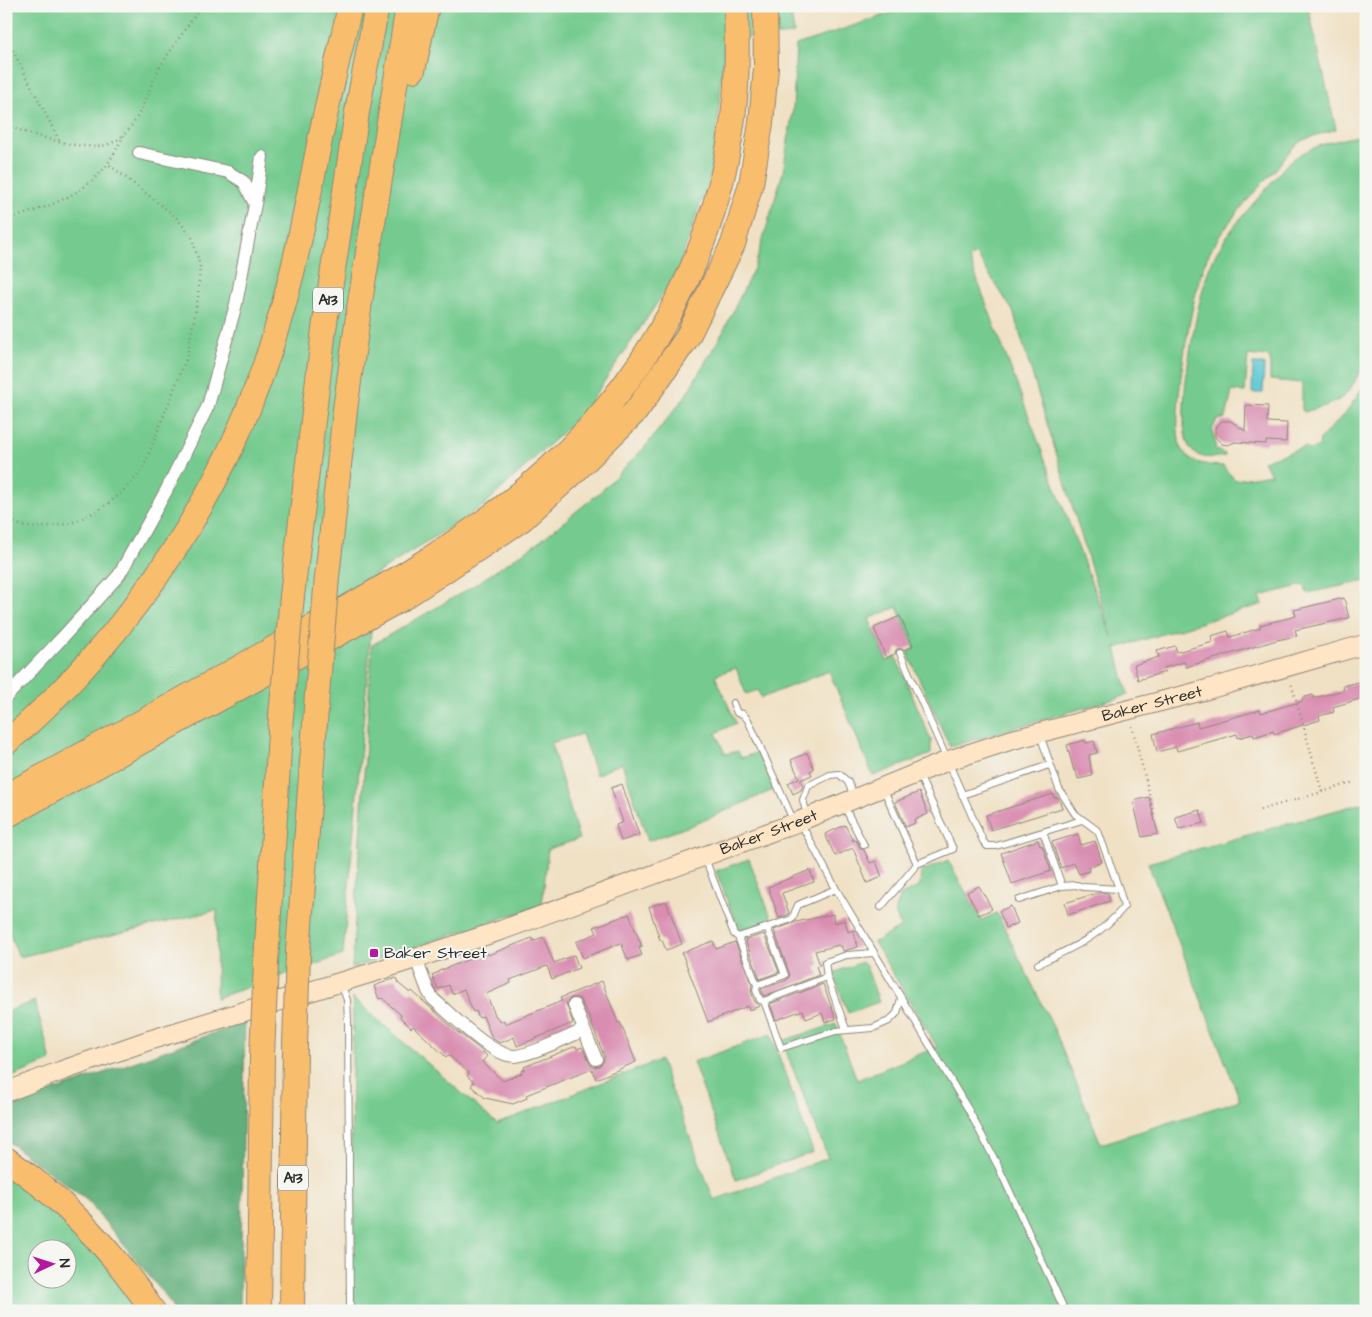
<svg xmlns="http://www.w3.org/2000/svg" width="1372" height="1317" font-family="'Architects Daughter',sans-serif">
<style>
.green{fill:#75cb8f;stroke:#507b5d;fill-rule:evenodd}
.forest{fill:#60af7a;stroke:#466d52}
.water{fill:#5bc8d2;stroke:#437a7e}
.building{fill:#d98db1}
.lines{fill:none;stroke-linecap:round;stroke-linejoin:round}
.lane-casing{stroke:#8e8678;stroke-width:8}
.street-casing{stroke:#8e8678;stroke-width:14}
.secondary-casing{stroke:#8e8678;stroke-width:21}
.highway-casing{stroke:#8e8678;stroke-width:26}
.path{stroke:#8e8678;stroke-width:2.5;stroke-dasharray:1 4;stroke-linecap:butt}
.lane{stroke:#fff;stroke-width:6}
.street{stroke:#fff;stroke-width:12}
.secondary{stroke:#fde5c5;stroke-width:19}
.highway{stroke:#f9be6d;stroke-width:24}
.highway-bridge-casing{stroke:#8e8678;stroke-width:26;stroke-linecap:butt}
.highway-bridge{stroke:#f9be6d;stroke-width:24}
.poi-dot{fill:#b5179e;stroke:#f6f6f2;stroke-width:2}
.labels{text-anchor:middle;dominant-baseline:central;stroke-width:4;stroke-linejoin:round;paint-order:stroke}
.shield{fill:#f6f6f2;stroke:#686867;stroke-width:1}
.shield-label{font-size:15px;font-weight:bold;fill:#2b2b2b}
.street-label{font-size:16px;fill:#2b2b2b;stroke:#f6f6f2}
.poi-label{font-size:16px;fill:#2b2b2b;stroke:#f6f6f2;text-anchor:start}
</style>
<rect width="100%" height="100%" fill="#f6f6f2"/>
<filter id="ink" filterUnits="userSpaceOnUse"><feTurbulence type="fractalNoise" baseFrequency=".02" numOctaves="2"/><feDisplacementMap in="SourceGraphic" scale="10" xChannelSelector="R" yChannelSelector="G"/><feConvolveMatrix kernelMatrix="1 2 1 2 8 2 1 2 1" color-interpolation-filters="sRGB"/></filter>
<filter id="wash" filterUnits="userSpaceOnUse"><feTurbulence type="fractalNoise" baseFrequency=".0096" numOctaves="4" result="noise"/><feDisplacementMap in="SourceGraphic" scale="20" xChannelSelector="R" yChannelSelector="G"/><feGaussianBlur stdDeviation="1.12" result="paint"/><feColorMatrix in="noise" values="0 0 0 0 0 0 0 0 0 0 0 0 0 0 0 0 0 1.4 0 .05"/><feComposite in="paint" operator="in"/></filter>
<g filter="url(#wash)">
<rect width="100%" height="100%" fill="#f0e1c5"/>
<path class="green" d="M 6,6 L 790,6 L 794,34 L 725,39 L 714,164 L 676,275 L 583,413 L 483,506 L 376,574 L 343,955 L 216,998 L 217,910 L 19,957 L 6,925 Z
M 912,6 L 1308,6 L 1336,129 C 1326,133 1305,137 1297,144 C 1289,151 1282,161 1275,170 C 1250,197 1222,226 1206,260 C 1193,288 1169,422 1181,447 C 1189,464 1206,465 1223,466 L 1235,480 L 1271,474 L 1263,461 L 1304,447 L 1310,450 L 1319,447 L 1320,439 L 1348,410 L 1366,382 L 1366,581 L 1307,593 L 1304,585 L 1260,596 L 1263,604 L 1116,648 L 1128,695 L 950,747 L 907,652 L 915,648 L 897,607 L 869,619 L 887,661 L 896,657 L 931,740 L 931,754 L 873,776 L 829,671 L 761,698 L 758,690 L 746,694 L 736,668 L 715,675 L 736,723 L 716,733 L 725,754 L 738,751 L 741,758 L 759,752 L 775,789 L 698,823 L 648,841 L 622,763 L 596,775 L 582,734 L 551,743 L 579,839 L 548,849 L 542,905 L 352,968 L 372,645 L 470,588 L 539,542 L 600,492 L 644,448 L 684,398 L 723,332 L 755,266 L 783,172 L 793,109 L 796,45 ZM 976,254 L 1013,311 L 1112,637 L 969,258 Z
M 1366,134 L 1366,358 C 1360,370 1354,387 1344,396 C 1334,405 1317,408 1304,412 L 1302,410 L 1302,383 L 1270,380 L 1270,357 L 1248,355 L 1245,392 L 1232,391 L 1226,418 L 1217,420 L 1212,430 L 1216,444 L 1215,449 L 1225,454 L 1225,456 C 1212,458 1198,460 1190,448 C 1172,423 1198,299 1209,269 C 1221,238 1247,211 1269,186 C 1276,178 1283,167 1291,161 C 1312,144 1340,140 1366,134 Z
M 1366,802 L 1366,1311 L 349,1311 L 353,998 L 497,1124 L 660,1060 L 714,1200 L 828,1158 L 782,1041 L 836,1024 L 857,1080 L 937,1047 L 874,942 L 901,927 L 895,912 L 901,895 L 920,886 L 921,872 L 948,860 L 981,920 L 997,913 L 1055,1031 L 1101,1144 L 1240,1100 L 1148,863 Z
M 749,859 L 772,920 L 739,932 L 716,871 Z
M 862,962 L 866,966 L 879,1002 L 848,1013 L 833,973 Z
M 35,1001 L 51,1061 L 6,1079 L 6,1012 Z
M 771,1034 L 813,1152 L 736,1180 L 693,1062 Z
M 6,1175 L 38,1195 L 109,1265 L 141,1311 L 6,1311 ZM 38,1250 L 68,1250 L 68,1280 L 38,1280 Z"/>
<path class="forest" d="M 245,1022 L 240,1311 L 174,1311 L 167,1298 L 88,1201 L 6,1140 L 6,1108 Z"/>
<path class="water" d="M 1253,364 L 1264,364 L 1263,393 L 1252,393 Z"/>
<g id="blocks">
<path class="building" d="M 1246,405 L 1268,406 L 1267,422 L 1287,423 L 1286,442 L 1266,441 L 1266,444 L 1235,442 L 1228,445 L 1222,444 L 1215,437 L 1215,428 L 1222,421 L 1231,421 L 1245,431 Z
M 1344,598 L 1349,618 L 1295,630 L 1297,636 L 1277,640 L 1186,667 L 1184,662 L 1164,668 L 1165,672 L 1138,680 L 1134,665 L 1159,657 L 1157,651 L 1175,646 L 1177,652 L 1213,642 L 1211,636 L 1228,631 L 1230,637 L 1260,628 L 1260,625 L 1296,616 L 1294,610 Z
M 900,616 L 913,646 L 904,650 L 898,648 L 896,650 L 895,654 L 886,658 L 874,628 Z
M 1366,680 L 1366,697 L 1333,707 L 1334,712 L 1319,716 L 1320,720 L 1274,734 L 1273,731 L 1254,737 L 1253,734 L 1238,738 L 1237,734 L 1177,751 L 1176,747 L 1157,752 L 1153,734 L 1197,722 L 1198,727 L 1260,710 L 1261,713 L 1303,701 L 1302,698 L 1313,695 L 1314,698 L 1344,690 L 1343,686 Z
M 1085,740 L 1086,743 L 1094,741 L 1097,753 L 1089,755 L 1092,776 L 1078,779 L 1076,771 L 1074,771 L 1067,745 Z
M 807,753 L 814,769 L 810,771 L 812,775 L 800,780 L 803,785 L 801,790 L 793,794 L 788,783 L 799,778 L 791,760 Z
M 622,784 L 639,835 L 621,841 L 616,825 L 623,822 L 611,788 Z
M 919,792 L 928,814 L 914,820 L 915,823 L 906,827 L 895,802 Z
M 1053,794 L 1054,798 L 1058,797 L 1062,808 L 991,830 L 986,815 Z
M 1149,797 L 1158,834 L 1142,837 L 1133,801 Z
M 1200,810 L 1204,823 L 1179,829 L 1175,817 Z
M 845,825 L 853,841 L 856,840 L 860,848 L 864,850 L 870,863 L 876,861 L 882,877 L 867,883 L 853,848 L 835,856 L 825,834 Z
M 1078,834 L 1081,845 L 1095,841 L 1102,862 L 1088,867 L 1089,871 L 1079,874 L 1074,863 L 1061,868 L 1052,842 Z
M 1038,840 L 1040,846 L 1042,845 L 1051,871 L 1012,884 L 1001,853 Z
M 810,870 L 814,882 L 782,893 L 789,913 L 788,915 L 779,918 L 768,887 Z
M 979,886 L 992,909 L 979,915 L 967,892 Z
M 1097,893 L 1108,893 L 1110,901 L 1068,915 L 1065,903 Z
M 666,901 L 682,944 L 666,950 L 662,940 L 660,940 L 649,907 Z
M 1011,906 L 1018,923 L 1006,928 L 999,911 Z
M 629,914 L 642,947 L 639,948 L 642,955 L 628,960 L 621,943 L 583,958 L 576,942 L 597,933 L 594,927 Z
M 833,914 L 834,923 L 845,920 L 848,932 L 853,930 L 858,947 L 843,951 L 842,946 L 840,947 L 839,945 L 815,951 L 820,965 L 816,966 L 819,975 L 764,996 L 761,989 L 787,980 L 790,975 L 774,930 L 796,922 Z
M 764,934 L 779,972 L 760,979 L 745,940 Z
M 543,937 L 554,963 L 574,955 L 579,968 L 552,979 L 547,966 L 510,980 L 511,983 L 486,994 L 496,1017 L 497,1017 L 500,1022 L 504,1020 L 505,1024 L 562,1001 L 560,998 L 602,981 L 618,1023 L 620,1022 L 636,1062 L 596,1079 L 592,1069 L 526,1095 L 527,1098 L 513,1104 L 485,1098 L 471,1086 L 474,1082 L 467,1076 L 469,1073 L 448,1055 L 446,1057 L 413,1026 L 411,1028 L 400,1017 L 401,1015 L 382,998 L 379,999 L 374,986 L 396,978 L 398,983 L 410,993 L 412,991 L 455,1030 L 481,1050 L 487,1056 L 482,1062 L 503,1081 L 522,1073 L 521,1071 L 525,1069 L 524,1067 L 576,1046 L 577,1049 L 582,1047 L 591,1065 L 594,1067 L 599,1066 L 604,1061 L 604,1056 L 589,1017 L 579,998 L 571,998 L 566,1003 L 573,1023 L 517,1046 L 514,1037 L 500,1043 L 492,1038 L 483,1016 L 479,1018 L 476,1011 L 473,1012 L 464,989 L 452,994 L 449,985 L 438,989 L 432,975 L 439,972 L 439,971 L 487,952 L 488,955 L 532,938 L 533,941 Z
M 713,941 L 716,949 L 735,942 L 752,985 L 751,991 L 755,1002 L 760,1006 L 749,1010 L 748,1006 L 708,1022 L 682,953 Z
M 823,984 L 836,1019 L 825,1022 L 822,1013 L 806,1019 L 803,1010 L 776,1020 L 770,1004 Z"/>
</g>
</g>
<g filter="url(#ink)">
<use href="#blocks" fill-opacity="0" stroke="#8e8678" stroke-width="1"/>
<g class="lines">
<g class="lane-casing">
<path id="lane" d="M 900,653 L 983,841 L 987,846 L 996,846 L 1082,820
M 733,703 L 737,713 L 743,714 L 748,720 L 794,822
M 884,790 L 917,864 L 953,849 L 919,775
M 962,795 L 1049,765
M 844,806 L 864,845
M 807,815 L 803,800 L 808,786 L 830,775 L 839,774 L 848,782 L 854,796
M 800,822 L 836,889 L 968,1109 L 998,1166 L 1065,1311
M 1043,832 L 1062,886 L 1076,885 L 1084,887 L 1119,889
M 705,858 L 734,934 L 738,937
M 1019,900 L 1062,886
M 881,907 L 917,864
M 767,927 L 785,975 L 757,985 L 738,937 L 792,919 L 798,905 L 836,889
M 874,953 L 847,955 L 825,962 L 827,977 L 764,1001 L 781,1048 L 836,1031 L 873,1028 L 889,1021 L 897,1013 L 901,998
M 1038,964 C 1072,948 1099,937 1124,907 L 1119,889 L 1098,831 L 1075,814 L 1059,789 L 1040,735
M 827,977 L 846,1029
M 341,983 L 347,1000 L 348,1021 L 350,1311
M 757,985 L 756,990 L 760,1000 L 764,1001"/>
</g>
<g class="street-casing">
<path id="street" d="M 139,153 L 228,172 L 244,182 L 255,204
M 6,697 L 62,638 L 119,575 L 166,491 L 208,406 L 236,304 L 255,204 L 262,157
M 416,959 L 428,991 L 433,999 C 451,1014 491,1056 515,1056 C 531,1055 568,1037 584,1030
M 574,1005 L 596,1059"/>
</g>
<g class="secondary-casing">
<g id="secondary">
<path id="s1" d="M 6,1092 L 61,1071 L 150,1040 L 374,972 L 502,930 L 795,823 L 947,761 L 1011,740 L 1209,689 L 1366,644"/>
</g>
</g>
<g class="highway-casing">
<path id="highway" d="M 413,70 L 427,6
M 327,577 L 345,410 L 360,302 L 408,6
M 292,596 L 324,329 L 357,112 L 377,6
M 6,743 C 133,634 231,486 278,324 C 294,272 304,219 315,165 C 325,112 338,59 350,6
M 6,796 C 100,746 192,694 285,642 C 369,596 455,549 528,487 C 645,388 721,252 735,99 C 738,68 737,37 736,6
M 6,816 L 403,598 L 521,520 L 573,473 L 636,411 L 687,338 L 733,244 L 751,184 L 761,123 L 766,68 L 765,6
M 298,952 L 317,695
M 266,963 L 281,716
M 6,1159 C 65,1200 113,1251 153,1311
M 259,1311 L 262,1055
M 292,1311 L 295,1044"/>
</g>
<path class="path" d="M 6,37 L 59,140
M 6,126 C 34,134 72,149 100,146 C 137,142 145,93 160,67 C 173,46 188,26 201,6
M 6,220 C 39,210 75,199 99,174 C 110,163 117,148 124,135
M 6,517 C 20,528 34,529 50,526 C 57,525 66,525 73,522 C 100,513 127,491 143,468 L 187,357 L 198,297 L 200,266 L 192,237 L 175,216 L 107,163
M 1132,726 L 1155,817
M 1322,792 L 1354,782
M 1260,810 L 1322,792 L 1291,682"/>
<use href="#lane" class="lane"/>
<use href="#street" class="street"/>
<use href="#secondary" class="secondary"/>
<use href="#highway" class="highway"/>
<g class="highway-bridge-casing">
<path id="highway-bridge" d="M 317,695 L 327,577
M 281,716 L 292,596
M 295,1044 L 298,952
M 262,1055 L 266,963"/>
</g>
<use href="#highway-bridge" class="highway-bridge"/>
</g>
</g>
<rect class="poi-dot" x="369" y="948" width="10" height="10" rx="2.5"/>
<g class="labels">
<g class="shield">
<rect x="313" y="287.5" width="30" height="25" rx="4"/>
<rect x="278" y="1165.5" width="30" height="25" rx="4"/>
</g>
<g class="shield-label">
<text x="328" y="300">A13</text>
<text x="293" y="1178">A13</text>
</g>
<g class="street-label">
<text stroke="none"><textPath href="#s1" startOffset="1211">Baker Street</textPath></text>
<text stroke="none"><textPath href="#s1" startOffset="806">Baker Street</textPath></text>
</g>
<g class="poi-label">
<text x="384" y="953">Baker Street</text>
</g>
</g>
<rect width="1372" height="1317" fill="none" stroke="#f6f6f2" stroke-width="25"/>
<g transform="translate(52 1264) rotate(86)"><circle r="24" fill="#f6f6f2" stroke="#a5a5a2"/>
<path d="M0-4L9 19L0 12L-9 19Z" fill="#b5179e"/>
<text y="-8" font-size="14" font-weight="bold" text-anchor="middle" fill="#2b2b2b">N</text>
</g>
</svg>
